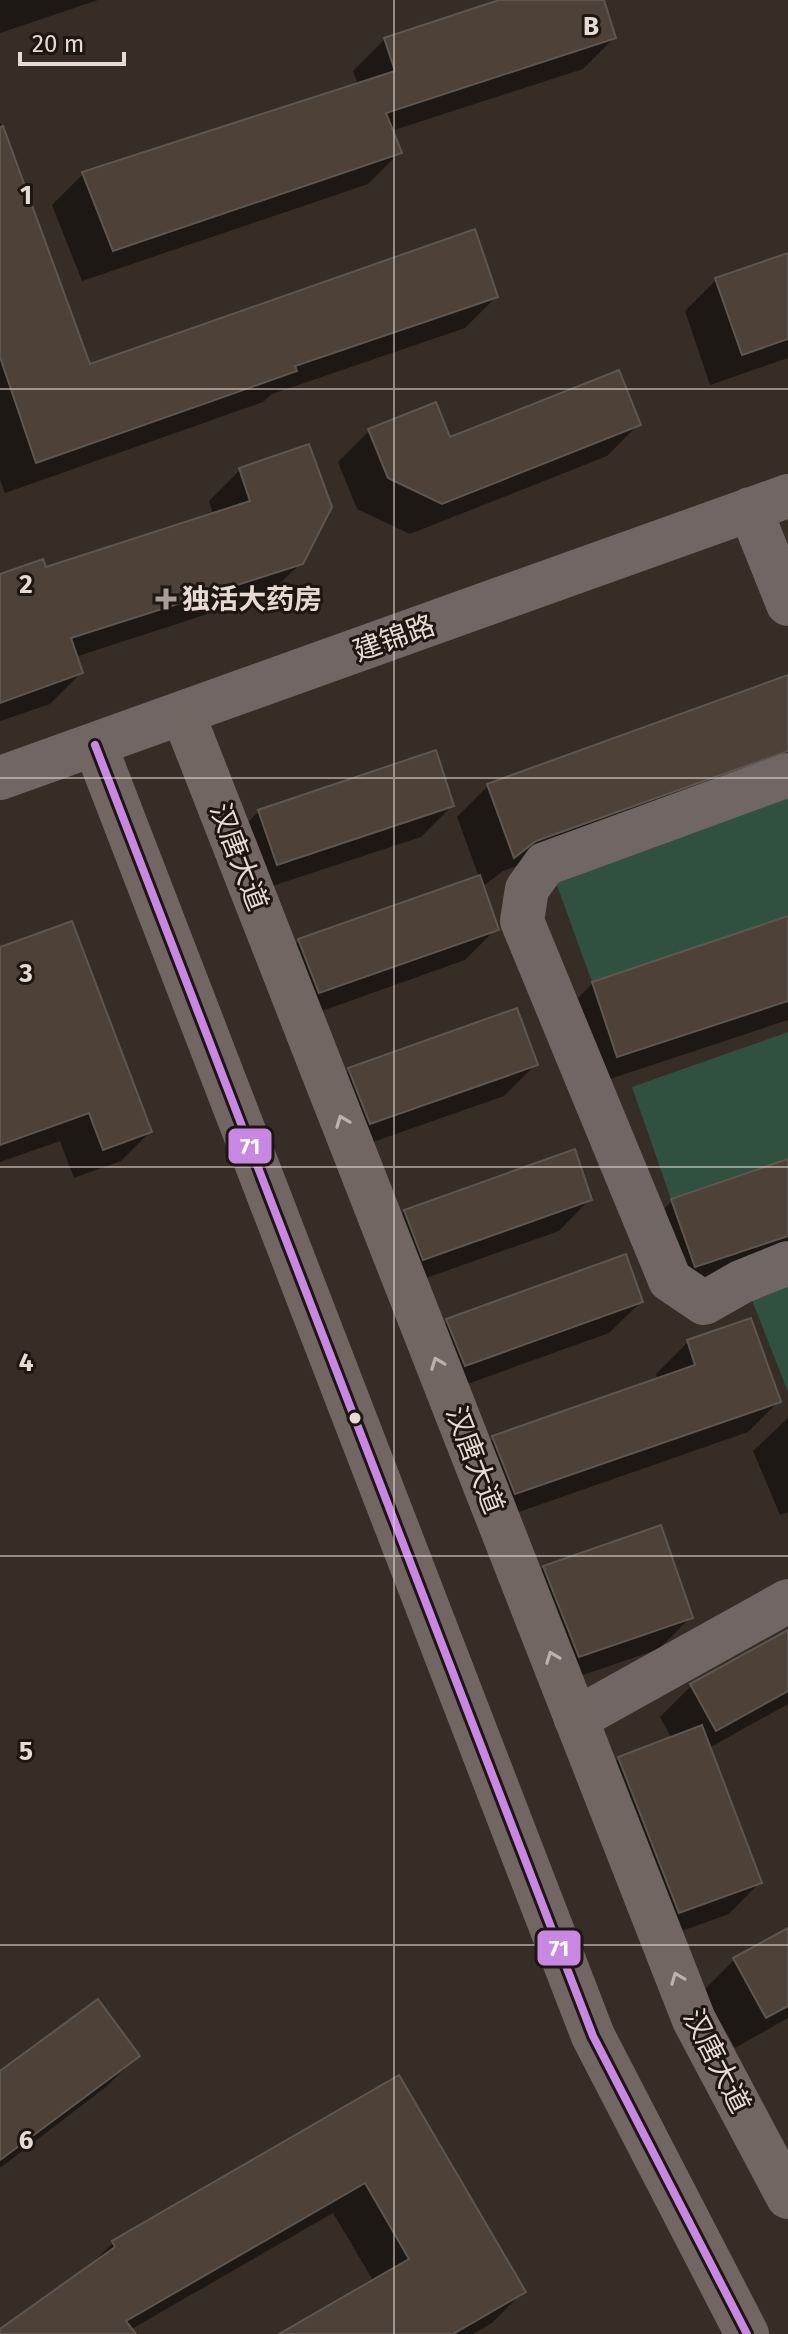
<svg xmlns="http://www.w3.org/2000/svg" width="788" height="2334" font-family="'Fira Sans','Noto Sans SC',sans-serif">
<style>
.green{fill:#305040}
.shadow{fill:#0007}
.building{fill:#4d4138;stroke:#5e5650;stroke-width:2}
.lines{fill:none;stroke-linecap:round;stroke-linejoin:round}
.minor{stroke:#706664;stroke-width:44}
.major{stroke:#726663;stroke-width:44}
.bus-1-casing{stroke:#1e1611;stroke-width:14}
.bus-1{stroke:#c787e3;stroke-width:8}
.oneway{stroke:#bdb1ac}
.grid{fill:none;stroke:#e6dad3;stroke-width:2;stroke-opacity:0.55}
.poi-dot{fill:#a99d97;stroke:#1e1611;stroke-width:3}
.bus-dot{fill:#e6dad3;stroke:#1e1611;stroke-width:3}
.labels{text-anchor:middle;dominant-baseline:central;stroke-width:6;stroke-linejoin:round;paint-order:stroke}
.poi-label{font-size:28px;font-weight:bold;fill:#e6dad3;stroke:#1e1611;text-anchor:start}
.street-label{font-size:28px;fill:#e6dad3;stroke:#1e1611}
.grid-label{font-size:26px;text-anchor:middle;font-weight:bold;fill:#e6dad3;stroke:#1e1611;stroke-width:6;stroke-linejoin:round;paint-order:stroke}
.line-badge{stroke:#1e1611;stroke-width:3}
.badge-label{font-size:22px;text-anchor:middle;font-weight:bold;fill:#fff}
</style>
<rect width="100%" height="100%" fill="#372d27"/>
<path class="green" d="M 788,794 L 788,916 L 592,982 L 553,874 Z
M 788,1032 L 788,1159 L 671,1199 L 632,1087 Z
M 788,1282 L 788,1392 L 750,1295 Z"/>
<path class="shadow" d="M 0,0 L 98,0 L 0,33 Z
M 505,0 L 602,0 L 614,38 L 583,69 L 391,131 L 399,153 L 368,184 L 82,281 L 52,205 L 83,174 L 358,85 L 353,71 L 385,39 Z
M 0,122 L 89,366 L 496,297 L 465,328 L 272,394 L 263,402 L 5,493 L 0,480 Z
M 788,255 L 788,358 L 710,385 L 685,311 L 716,280 Z
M 639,424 L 607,456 L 410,534 L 357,509 L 338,462 L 369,431 L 448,439 Z
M 240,470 L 301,563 L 269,594 L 75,657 L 81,673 L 50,704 L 0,721 L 0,576 L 44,569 L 213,515 L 209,501 Z
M 788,684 L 788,758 L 747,782 L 503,871 L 482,887 L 496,929 L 465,960 L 288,1023 L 268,972 L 299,941 L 479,877 L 457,817 L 488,786 Z
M 452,806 L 421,837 L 245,895 L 228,843 L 259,811 Z
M 788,918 L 788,1020 L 586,1087 L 561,1015 L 593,983 Z
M 0,949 L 150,1132 L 121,1161 L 74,1178 L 60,1141 L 0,1162 Z
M 535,1065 L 504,1096 L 339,1154 L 318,1101 L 349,1070 Z
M 788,1161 L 788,1254 L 664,1297 L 641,1232 L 672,1201 Z
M 590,1199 L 559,1231 L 392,1290 L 374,1243 L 405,1211 Z
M 641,1302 L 609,1333 L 434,1396 L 416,1352 L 448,1321 Z
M 750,1320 L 779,1401 L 748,1432 L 484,1524 L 462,1469 L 494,1438 L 659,1380 L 656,1374 L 688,1342 Z
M 788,1418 L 788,1512 L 780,1515 L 753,1451 Z
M 544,1567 L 691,1617 L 659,1649 L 548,1687 L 513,1598 Z
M 788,1631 L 788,1704 L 709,1748 L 760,1882 L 729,1914 L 648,1943 L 588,1790 L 619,1758 L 672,1739 L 660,1717 L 691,1686 Z
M 788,1931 L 788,2018 L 735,2048 L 703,1991 L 734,1960 Z
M 138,2055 L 106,2087 L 0,2168 L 0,2074 Z
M 398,2077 L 523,2292 L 492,2323 L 473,2334 L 283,2334 L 374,2282 L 333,2213 L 130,2330 L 133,2334 L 0,2334 L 83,2272 L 113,2243 Z"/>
<path class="building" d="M 499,0 L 604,0 L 616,38 L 386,113 L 402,153 L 113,251 L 82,172 L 395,71 L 384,38 Z
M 3,126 L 90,364 L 475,229 L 498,297 L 295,366 L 297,371 L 36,463 L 0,357 L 0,127 Z
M 788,253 L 788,339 L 742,355 L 715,278 Z
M 619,370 L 641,425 L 442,504 L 388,478 L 368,429 L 436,402 L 450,437 Z
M 309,444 L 332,507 L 303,564 L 71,638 L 83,673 L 0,703 L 0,574 L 43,559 L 46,567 L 250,501 L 239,468 Z
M 788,675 L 788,751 L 536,841 L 514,858 L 487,784 Z
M 436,750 L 454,806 L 277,865 L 258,810 Z
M 480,875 L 499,930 L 319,993 L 298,939 Z
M 788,916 L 788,1001 L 617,1057 L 592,982 Z
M 72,921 L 152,1132 L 103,1150 L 89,1113 L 0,1145 L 0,947 Z
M 517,1008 L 538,1065 L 370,1124 L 348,1068 Z
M 575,1149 L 592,1200 L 423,1260 L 404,1210 Z
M 788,1159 L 788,1236 L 695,1267 L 671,1199 Z
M 626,1254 L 643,1302 L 465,1366 L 446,1319 Z
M 751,1318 L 781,1402 L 515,1494 L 492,1436 L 695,1365 L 687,1340 Z
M 661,1525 L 693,1618 L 579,1657 L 543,1566 Z
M 788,1630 L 788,1691 L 716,1731 L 690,1684 Z
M 702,1725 L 762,1883 L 679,1913 L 618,1757 Z
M 788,1928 L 788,2006 L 766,2018 L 733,1958 Z
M 98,1999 L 140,2056 L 0,2160 L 0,2071 Z
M 399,2075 L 526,2292 L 453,2334 L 279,2334 L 409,2259 L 365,2183 L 126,2321 L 136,2334 L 0,2334 L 0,2329 L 115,2247 L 112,2241 Z"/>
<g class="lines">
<path class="minor" d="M 750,509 L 788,604
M 788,775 L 545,864 L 527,889 L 522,921 L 670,1280 L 704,1303 L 741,1282 L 788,1263
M 0,778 L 788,496
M 576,1719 L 788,1601"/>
<path class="major" d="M 183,714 L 694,2020 L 788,2197
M 95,745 L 593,2036 L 747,2334"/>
<g class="bus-1-casing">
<path id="bus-1" d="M 95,745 L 593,2036 L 747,2334"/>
</g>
<use href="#bus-1" class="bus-1"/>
</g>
<defs><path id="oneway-chevron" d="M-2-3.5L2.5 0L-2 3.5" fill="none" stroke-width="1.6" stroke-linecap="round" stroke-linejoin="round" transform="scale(2)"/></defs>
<g class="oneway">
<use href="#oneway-chevron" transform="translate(342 1121) rotate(-111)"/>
<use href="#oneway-chevron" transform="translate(437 1363) rotate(-111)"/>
<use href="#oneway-chevron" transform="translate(552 1657) rotate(-111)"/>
<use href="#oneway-chevron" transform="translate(677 1978) rotate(-111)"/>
</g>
<path class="grid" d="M 394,0 L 394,2334M 0,389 L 788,389M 0,778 L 788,778M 0,1167 L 788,1167M 0,1556 L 788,1556M 0,1945 L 788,1945"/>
<path class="poi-dot" d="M162 587h8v8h8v8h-8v8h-8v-8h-8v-8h8z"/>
<circle class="bus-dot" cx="355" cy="1418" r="7"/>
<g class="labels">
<g class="poi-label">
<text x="182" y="599">独活大药房</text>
</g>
<g class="street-label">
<text transform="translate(394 638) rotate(-20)">建锦路</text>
<text transform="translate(239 857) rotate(69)">汉唐大道</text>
<text transform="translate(475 1460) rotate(69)">汉唐大道</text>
<text transform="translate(717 2061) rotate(63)">汉唐大道</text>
</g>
</g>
<g class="grid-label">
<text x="591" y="35">B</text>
<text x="26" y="204">1</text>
<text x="26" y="593">2</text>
<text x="26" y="982">3</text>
<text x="26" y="1371">4</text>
<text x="26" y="1760">5</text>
<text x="26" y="2149">6</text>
</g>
<g class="line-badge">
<rect x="227" y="1127" width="46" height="38" rx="8" fill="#c787e3"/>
<rect x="536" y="1929" width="46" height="38" rx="8" fill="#c787e3"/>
</g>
<g class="badge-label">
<text x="250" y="1154">71</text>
<text x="559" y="1956">71</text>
</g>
<path d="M20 52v12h104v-12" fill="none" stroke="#e6dad3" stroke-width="4"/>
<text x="32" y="52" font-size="24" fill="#e6dad3" stroke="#1e1611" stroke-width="6" paint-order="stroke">20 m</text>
</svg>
